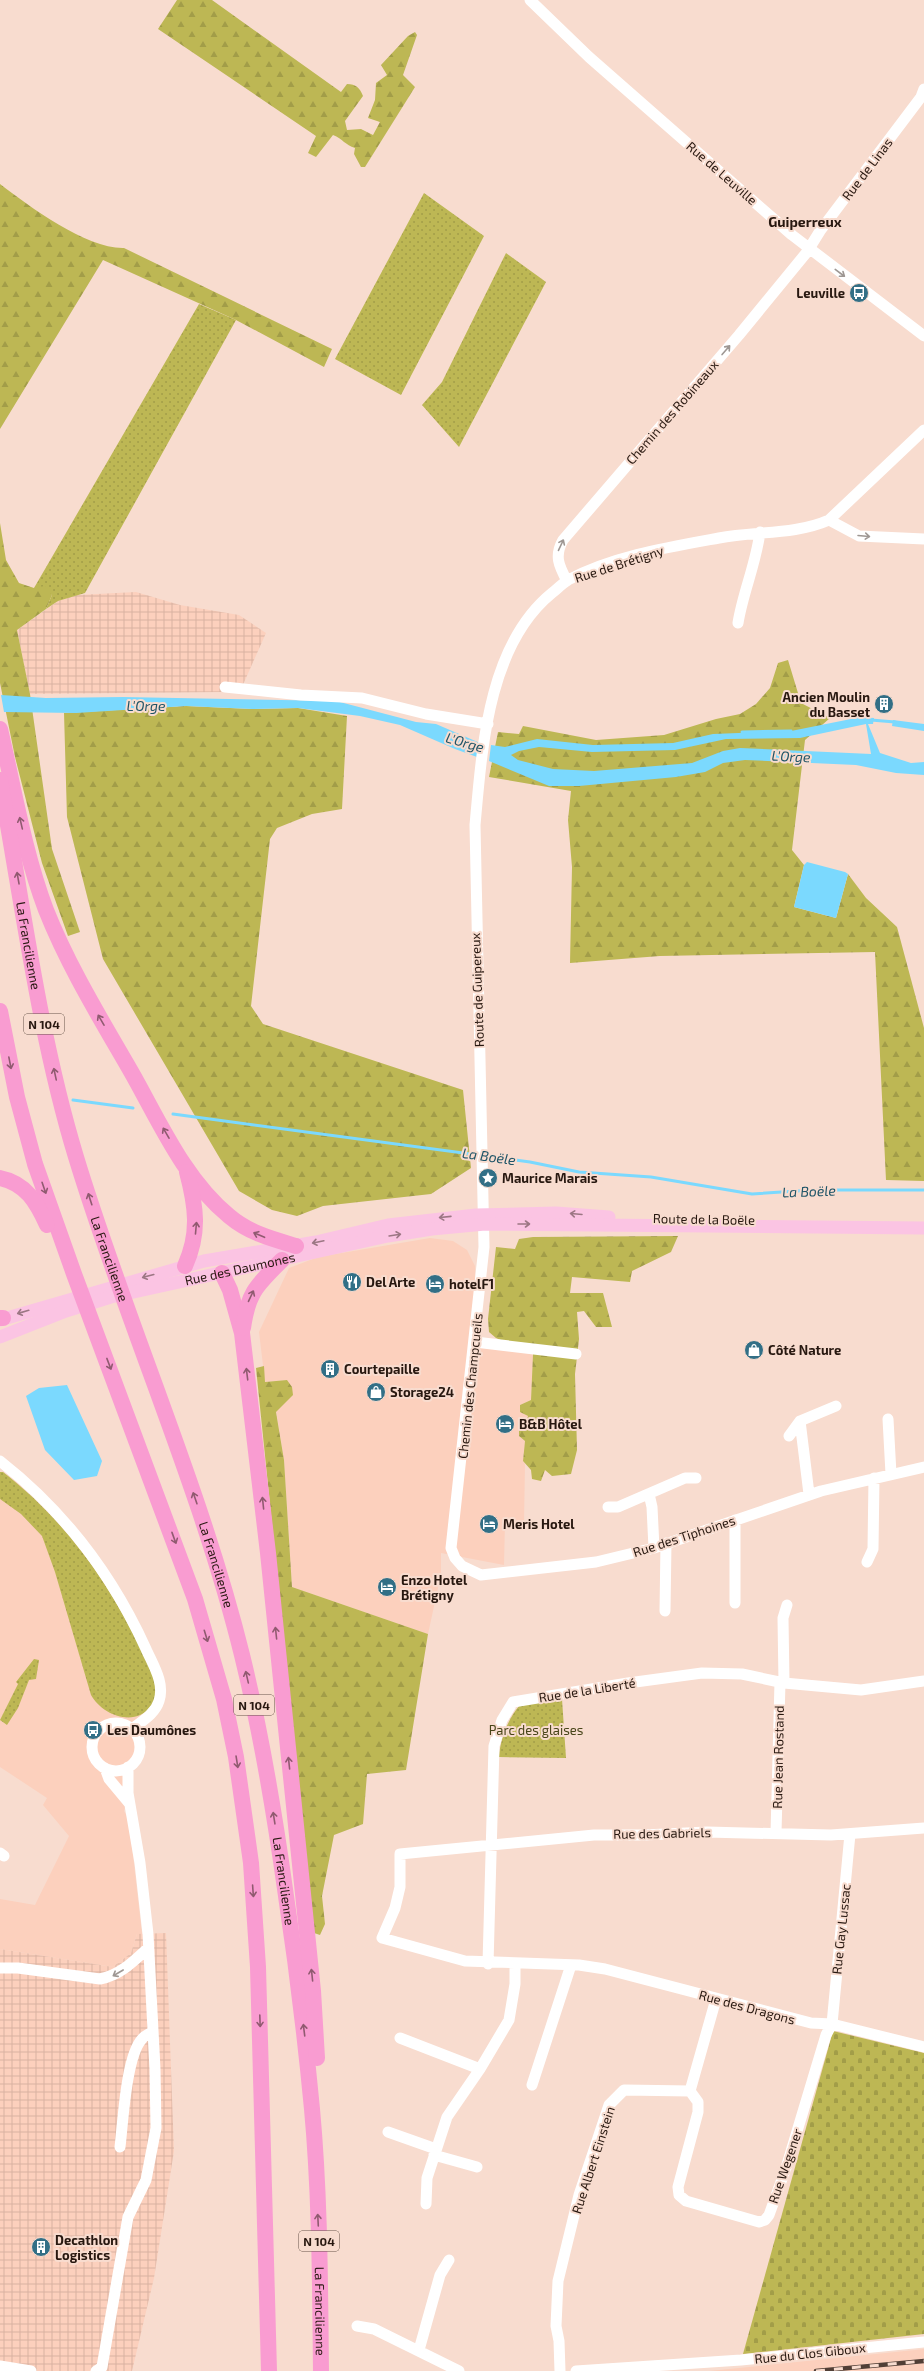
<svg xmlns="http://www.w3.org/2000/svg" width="924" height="2371" font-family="'Exo 2',sans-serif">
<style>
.built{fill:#fcd0bd}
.industrial{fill:url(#industrial-grid)}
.grass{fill:url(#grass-dots)}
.forest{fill:url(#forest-firs)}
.cemetery{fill:url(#cemetery-stones)}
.water{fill:#7bd9fe;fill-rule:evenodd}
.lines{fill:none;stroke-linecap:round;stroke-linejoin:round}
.stream{stroke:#7bd9fe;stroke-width:3}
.minor{stroke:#fff;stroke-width:11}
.major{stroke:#fbc4e3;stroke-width:13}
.highway{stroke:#f99cd1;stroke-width:16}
.rail-casing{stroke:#513f36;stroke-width:4.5}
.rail{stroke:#f8dccf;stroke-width:3;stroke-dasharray:9;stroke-linecap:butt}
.oneway{stroke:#9e9793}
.oneway2{stroke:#905a70}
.oneway3{stroke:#9c7784}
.labels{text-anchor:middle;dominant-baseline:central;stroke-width:4;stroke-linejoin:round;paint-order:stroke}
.shield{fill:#f8dccf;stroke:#665349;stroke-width:1}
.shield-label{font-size:12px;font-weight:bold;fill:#281810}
.street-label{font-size:13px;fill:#281810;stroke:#f8dccf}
.poi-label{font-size:13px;font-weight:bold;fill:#281810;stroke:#f8dccf;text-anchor:start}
.park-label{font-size:13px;fill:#484519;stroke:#f8dccf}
.neighbourhood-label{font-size:14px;font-weight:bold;fill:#281810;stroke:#f8dccf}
.water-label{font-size:14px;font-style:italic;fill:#1f5467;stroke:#f8dccf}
</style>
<defs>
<pattern id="industrial-grid" width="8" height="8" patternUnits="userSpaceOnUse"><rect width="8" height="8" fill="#fcd0bd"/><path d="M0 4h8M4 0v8" fill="none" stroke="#d8b2a1"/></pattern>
<pattern id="grass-dots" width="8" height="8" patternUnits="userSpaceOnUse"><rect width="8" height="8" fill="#bdb754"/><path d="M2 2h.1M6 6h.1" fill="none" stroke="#a29d48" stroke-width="1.8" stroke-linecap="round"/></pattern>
<pattern id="forest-firs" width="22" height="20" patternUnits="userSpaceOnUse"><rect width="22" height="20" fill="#bdb754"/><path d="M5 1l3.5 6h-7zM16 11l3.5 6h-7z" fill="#a29d48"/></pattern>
<pattern id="cemetery-stones" width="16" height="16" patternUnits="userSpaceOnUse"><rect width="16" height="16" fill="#bdb754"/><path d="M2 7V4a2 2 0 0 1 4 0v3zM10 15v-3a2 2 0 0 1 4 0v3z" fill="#a29d48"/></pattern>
</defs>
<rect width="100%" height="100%" fill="#f8dccf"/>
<path class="built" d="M 430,1238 L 453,1241 L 467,1250 L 475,1266 L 475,1342 L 533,1354 L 531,1400 L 520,1405 L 520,1412 L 528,1416 L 526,1423 L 519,1425 L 519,1436 L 525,1441 L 523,1461 L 525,1464 L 524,1523 L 505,1522 L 504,1565 L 441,1553 L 441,1574 L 428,1634 L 292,1587 L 284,1460 L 276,1411 L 287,1380 L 265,1382 L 259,1332 L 289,1268 L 318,1257 Z
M 0,1472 L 3,1472 L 21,1486 L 147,1712 L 124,1811 L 129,1820 L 142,1934 L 137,1934 L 131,1953 L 113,1967 L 0,1949 L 0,1899 L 35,1905 L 69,1836 L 43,1805 L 47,1798 L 0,1767 Z
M 924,2349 L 924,2371 L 709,2371 L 915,2350 Z"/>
<path class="industrial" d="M 136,592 L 180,605 L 239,615 L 266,633 L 242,687 L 222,684 L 221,692 L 30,694 L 17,630 L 58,601 L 77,595 Z
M 166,1933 L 174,2151 L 154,2278 L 132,2371 L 0,2371 L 0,1949 L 113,1967 L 131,1953 L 137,1934 Z"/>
<path class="grass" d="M 424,193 L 484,236 L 401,395 L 335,359 Z
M 506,253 L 546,282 L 459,447 L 422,405 L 442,382 Z
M 199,304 L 236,320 L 85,593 L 58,601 L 46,609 L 52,595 L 34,588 Z
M 0,1472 L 3,1472 C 61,1517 103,1574 136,1639 C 144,1654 155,1673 157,1690 C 158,1697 155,1701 151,1706 C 135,1728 102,1715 91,1695 L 55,1572 L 42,1536 L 21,1514 L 0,1499 Z
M 34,1659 L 39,1660 L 36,1679 L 29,1680 L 18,1708 L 7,1725 L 0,1720 L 18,1684 L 16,1682 Z
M 562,1699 L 566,1758 L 499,1757 C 500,1740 508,1719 519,1706 Z"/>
<path class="forest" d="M 177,0 L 212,0 L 341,92 L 347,84 C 356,84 360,88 363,96 L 345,121 L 347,130 L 361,129 L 373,135 L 380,122 L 368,118 L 375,100 L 376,83 L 387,75 L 381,65 L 408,36 L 415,32 L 417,35 L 403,75 L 415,87 L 365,167 L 361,167 L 354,154 L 355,148 C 345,145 343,139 333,135 L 316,157 L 308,153 L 316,136 L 158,29 Z
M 0,184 C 30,207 87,249 124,248 L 332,349 L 324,367 L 236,320 L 103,260 L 0,429 Z
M 0,523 L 6,560 L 19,583 L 34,588 L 45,586 L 52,595 L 46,609 L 17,630 L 30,694 L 52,849 L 80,932 L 68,936 L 42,863 L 15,757 L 0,683 Z
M 788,660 L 801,703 L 830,718 L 805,740 L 792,850 L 804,865 L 794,907 L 836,918 L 848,874 L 866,898 L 897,927 L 924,1028 L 924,1181 L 886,1180 L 875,952 L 660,956 L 570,963 L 572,867 L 568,820 L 571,791 L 489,777 L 498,732 L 519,734 L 523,726 L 596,740 L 664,735 L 716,719 L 740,714 L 756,704 L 770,688 L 778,663 Z
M 186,706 L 252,709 L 298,708 L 347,716 L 342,809 L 312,814 L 277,828 L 270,839 L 251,1006 L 263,1024 L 463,1090 L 471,1168 L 431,1194 L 323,1206 L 297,1216 L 272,1210 L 239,1191 L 103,959 L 67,817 L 64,713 Z
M 678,1236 L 671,1252 L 632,1271 L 630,1282 L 572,1277 L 570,1293 L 603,1293 L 612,1327 L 596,1327 L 584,1311 L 577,1312 L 579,1339 L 575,1374 L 577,1450 L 571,1474 L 552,1476 L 545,1470 L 541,1481 L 532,1479 L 531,1470 L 523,1461 L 525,1441 L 519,1436 L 519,1425 L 526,1423 L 528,1416 L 520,1412 L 520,1405 L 531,1400 L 533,1354 L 496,1338 L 489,1332 L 488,1319 L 496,1247 L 515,1249 L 519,1239 L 533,1237 Z
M 264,1366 L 265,1382 L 287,1380 L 292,1387 L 293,1395 L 276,1412 L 284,1460 L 292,1587 L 428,1634 L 406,1770 L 367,1774 L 363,1824 L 334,1835 L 322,1896 L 325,1924 L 320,1935 L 314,1933 L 256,1368 Z"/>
<path class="cemetery" d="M 833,2031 L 924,2053 L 924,2334 L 743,2354 Z"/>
<path class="water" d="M 1,695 L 46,698 L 123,697 L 336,701 L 416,722 L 436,724 L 480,743 L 477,757 L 455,749 L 400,725 L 360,716 L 298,708 L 252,709 L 186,706 L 76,713 L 4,712 Z
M 861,717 L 874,718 L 873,724 L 868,724 L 880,753 L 911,763 L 924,762 L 924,775 L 896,773 L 856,765 L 745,760 L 723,763 L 705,772 L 676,777 L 579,786 L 549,786 L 489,761 L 491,745 L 505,747 L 537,739 L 593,745 L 673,743 L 713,734 L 791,731 ZM 866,724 L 871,754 L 740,748 L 723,751 L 692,763 L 594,771 L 553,769 L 518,760 L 511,755 L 519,751 L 539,747 L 592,752 L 675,750 L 726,739 L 800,738 Z
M 893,720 L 924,724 L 924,731 L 892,726 Z
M 807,862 L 845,872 L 848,874 L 836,918 L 794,907 L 804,865 Z
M 67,1385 L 102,1461 L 97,1476 L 74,1480 L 45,1450 L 26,1396 L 39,1388 Z"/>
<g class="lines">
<path class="stream" d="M 871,720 L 895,722
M 742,732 L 791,731
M 73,1100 L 133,1108
M 173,1114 L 530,1162 L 579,1172 L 651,1177 L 752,1194 L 813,1190 L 924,1190"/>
<path class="minor" d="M 530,0 L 589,57 L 792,235 L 924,336
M 924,430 L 829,520 C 795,535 755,531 719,538 C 669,547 613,556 568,580 C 562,584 557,589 552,593 C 488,645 482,748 475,825 L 484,1247 L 451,1548 L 455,1558 L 462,1566 L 481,1575 L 596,1562 L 654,1548 L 821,1491 L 924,1467
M 829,520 L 859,536 L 924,539
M 567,581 C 559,566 554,556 563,540 L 739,335 L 807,252 L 820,231 L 921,97 L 924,89
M 738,623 C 743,592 756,564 760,532
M 225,687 L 301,695 L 362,698 L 426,714 L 488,724
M 475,1342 L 576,1354
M 888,1419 L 891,1474
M 789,1436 L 800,1421
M 0,1461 C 65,1512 112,1574 146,1649 C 153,1665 165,1683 159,1701 C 155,1714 142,1721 132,1729
M 649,1494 L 652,1507 L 654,1548
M 809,1494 L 800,1421 L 836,1406
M 608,1507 L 618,1507 L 685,1478 L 696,1478
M 867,1562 L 873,1549 L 874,1478
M 735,1603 L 735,1520
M 665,1611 L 666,1543
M 784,1683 L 783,1618 L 787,1605
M92 1747a24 24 0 1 1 48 0a24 24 0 1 1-48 0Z
M 105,1768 L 109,1779 L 129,1803
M 924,1828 L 831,1835 L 707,1832 L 644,1835 L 594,1835 L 400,1854 L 400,1887 L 395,1908 L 382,1938 L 465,1961 L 579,1965 L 605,1969 L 811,2023 L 832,2024 L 924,2047
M 776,1833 L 780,1682
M 0,1853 L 4,1856
M 488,1964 L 494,1746 L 502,1720 L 513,1702 L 628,1683 L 702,1673 L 742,1674 L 784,1683 L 861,1690 L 924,1681
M 0,1968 L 18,1968 L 100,1979 C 120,1975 133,1962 148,1948
M 400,2038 L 480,2069
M 532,2085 L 571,1965
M 690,2091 L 698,2102 L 698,2112 L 678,2187 L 679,2195 L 686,2201 L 759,2222 L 765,2220 L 769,2215 L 786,2168 L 826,2035 L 832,2024 L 850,1834
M 388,2132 L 436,2149
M 120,2147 C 123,2123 126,2056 142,2039 C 144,2036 149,2034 152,2032
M 434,2155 L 477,2167
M 426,2204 L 427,2178 L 447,2117 L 480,2069 L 509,2020 L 515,1984 L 515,1964
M 357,2326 L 374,2329 L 459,2371
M 419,2350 L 440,2275 L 449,2260
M 0,2366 L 31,2371
M 96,2371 L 102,2367 L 128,2217 L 146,2180 L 156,2128 L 155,2069 L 148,1934 L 140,1863 L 128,1793 L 128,1767
M 560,2371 L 559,2341 L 556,2326 L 558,2281 L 579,2195 L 609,2105 L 624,2090 L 690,2091 L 716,1999
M 576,2371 L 741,2360 L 924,2342"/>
<g class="major">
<path d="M 0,1320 L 204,1261 L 316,1242 L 388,1225 L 476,1215 L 556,1213 L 609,1217"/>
<path id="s1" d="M 0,1337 L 66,1311 L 111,1297 L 388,1236 L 432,1229 L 485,1224 L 924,1228"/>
</g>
<g class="highway">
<path d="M 0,729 C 14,789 24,852 46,910 C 69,968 102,1021 133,1075 C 160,1123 185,1180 229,1216 C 249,1233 272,1239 296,1246"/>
<path id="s2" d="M 0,780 C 23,906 39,1035 76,1157 C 127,1325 200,1485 242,1655 C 261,1732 274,1810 285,1889 C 296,1962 305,2035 312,2109 C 320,2196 320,2284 321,2371"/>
<path d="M 0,1011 L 17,1097 L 35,1164 L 74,1274 L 195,1599 L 224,1699 L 236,1757 L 251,1863 L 258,1967 L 269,2371"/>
<path d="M 0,1178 C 26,1183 37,1203 47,1225"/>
<path d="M 185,1266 C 200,1233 196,1206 187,1172"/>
<path d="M 222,1273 L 230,1290 L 242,1333 L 268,1553 L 313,1991 L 317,2058"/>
<path d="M 0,1318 L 3,1318"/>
<path d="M 243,1328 C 248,1292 257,1285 282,1260"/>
</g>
<g class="rail-casing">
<path id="rail" d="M 816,2371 L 924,2361"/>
</g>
<use href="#rail" class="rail"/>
</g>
<defs><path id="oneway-shaft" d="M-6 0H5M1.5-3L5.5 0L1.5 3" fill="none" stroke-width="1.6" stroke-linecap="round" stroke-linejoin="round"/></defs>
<g class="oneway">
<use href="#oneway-shaft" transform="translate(840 273) rotate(37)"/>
<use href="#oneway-shaft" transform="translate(726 350) rotate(-49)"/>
<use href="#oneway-shaft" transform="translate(864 536) rotate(5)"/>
<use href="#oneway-shaft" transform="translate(561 545) rotate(-65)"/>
<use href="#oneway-shaft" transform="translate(118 1973) rotate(150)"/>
</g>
<g class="oneway2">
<use href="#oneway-shaft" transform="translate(21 823) rotate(-103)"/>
<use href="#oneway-shaft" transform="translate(18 878) rotate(-100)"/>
<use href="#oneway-shaft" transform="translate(101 1020) rotate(-120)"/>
<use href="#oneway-shaft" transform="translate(10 1063) rotate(79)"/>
<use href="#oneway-shaft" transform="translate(55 1074) rotate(-102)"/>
<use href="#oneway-shaft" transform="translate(166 1133) rotate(-120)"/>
<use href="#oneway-shaft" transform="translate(44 1188) rotate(71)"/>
<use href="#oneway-shaft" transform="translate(90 1199) rotate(-108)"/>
<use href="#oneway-shaft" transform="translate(196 1228) rotate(-85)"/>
<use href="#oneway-shaft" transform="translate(259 1235) rotate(-157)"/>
<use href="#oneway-shaft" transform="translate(251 1296) rotate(-65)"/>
<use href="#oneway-shaft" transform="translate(109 1364) rotate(69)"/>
<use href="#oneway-shaft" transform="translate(247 1374) rotate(-97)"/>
<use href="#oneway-shaft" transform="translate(195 1498) rotate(-109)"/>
<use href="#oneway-shaft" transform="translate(263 1503) rotate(-96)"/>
<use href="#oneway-shaft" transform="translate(174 1538) rotate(70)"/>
<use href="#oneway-shaft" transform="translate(276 1633) rotate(-96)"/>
<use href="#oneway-shaft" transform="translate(206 1636) rotate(73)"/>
<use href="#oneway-shaft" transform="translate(247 1677) rotate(-103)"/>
<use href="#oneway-shaft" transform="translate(237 1762) rotate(81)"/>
<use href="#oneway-shaft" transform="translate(289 1763) rotate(-96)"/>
<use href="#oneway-shaft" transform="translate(274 1818) rotate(-99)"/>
<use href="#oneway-shaft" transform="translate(253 1891) rotate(86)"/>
<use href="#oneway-shaft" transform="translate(312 1975) rotate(-96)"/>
<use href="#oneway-shaft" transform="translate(260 2021) rotate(88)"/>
<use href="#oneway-shaft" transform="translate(304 2030) rotate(-97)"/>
<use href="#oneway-shaft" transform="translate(318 2220) rotate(-93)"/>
</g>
<g class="oneway3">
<use href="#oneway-shaft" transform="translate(576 1214) rotate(-175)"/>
<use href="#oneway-shaft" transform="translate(445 1217) rotate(174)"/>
<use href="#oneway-shaft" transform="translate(524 1224)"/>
<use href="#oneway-shaft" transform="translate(395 1235) rotate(-9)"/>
<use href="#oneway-shaft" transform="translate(318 1242) rotate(168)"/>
<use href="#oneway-shaft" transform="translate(148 1276) rotate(165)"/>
<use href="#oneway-shaft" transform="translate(23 1312) rotate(164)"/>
</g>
<defs>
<g id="bus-disc" transform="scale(1)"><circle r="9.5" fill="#326f86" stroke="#f8dccf"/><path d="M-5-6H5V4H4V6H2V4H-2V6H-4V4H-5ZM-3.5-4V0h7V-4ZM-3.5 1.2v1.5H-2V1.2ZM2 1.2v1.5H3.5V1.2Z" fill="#fff"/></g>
<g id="building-disc" transform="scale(1)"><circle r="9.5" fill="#326f86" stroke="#f8dccf"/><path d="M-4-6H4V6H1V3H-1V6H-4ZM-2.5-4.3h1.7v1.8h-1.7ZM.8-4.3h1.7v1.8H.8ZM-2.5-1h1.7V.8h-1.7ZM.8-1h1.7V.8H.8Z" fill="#fff"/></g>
<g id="sight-disc" transform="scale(1)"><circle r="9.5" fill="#326f86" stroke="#f8dccf"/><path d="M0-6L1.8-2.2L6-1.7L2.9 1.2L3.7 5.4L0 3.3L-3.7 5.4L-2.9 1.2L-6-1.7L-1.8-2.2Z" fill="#fff"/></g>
<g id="restaurant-disc" transform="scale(1)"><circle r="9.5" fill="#326f86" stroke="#f8dccf"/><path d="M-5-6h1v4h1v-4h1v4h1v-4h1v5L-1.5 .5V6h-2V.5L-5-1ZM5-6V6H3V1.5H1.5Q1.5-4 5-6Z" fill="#fff"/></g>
<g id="hotel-disc" transform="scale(1)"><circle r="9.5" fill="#326f86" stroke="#f8dccf"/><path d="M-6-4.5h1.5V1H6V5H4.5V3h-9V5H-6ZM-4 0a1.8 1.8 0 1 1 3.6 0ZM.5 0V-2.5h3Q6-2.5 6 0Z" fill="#fff"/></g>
<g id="shop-disc" transform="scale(1)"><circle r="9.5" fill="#326f86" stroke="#f8dccf"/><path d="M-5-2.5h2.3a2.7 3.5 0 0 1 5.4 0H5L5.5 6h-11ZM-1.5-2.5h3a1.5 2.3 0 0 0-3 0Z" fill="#fff"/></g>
</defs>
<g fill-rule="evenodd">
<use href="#bus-disc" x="859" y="293"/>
<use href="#building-disc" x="884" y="704"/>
<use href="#sight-disc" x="488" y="1178"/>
<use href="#restaurant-disc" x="352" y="1282"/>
<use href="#hotel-disc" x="435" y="1284"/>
<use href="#shop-disc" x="754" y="1350"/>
<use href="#building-disc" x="330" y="1369"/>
<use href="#shop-disc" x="376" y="1392"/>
<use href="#hotel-disc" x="505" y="1424"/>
<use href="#hotel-disc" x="489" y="1524"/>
<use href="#hotel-disc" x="387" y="1587"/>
<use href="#bus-disc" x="93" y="1730"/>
<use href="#building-disc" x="41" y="2247"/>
</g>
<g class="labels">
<g class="shield">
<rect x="24" y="1014" width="40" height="20" rx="3"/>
<rect x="234" y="1695" width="40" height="20" rx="3"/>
<rect x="299" y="2231" width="40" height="20" rx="3"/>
</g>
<g class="shield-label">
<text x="44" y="1024">N 104</text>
<text x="254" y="1705">N 104</text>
<text x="319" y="2241">N 104</text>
</g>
<g class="street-label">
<text transform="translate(867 169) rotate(-53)">Rue de Linas</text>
<text transform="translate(722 173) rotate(41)">Rue de Leuville</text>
<text transform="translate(672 412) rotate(-49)">Chemin des Robineaux</text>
<text transform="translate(619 564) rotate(-18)">Rue de Brétigny</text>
<text stroke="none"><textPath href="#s2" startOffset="168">La Francilienne</textPath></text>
<text transform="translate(477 990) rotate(-92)">Route de Guipereux</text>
<text transform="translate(704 1219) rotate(1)">Route de la Boële</text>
<text stroke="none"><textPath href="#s2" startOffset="492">La Francilienne</textPath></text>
<text stroke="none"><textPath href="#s1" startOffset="250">Rue des Daumones</textPath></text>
<text transform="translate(470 1386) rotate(-84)">Chemin des Champcueils</text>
<text transform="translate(684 1536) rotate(-18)">Rue des Tiphoines</text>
<text stroke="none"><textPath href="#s2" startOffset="816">La Francilienne</textPath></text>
<text transform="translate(587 1690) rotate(-9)">Rue de la Liberté</text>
<text transform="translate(778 1757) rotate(-89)">Rue Jean Rostand</text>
<text transform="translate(662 1833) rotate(-1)">Rue des Gabriels</text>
<text stroke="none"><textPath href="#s2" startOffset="1140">La Francilienne</textPath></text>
<text transform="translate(841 1929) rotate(-84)">Rue Gay Lussac</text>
<text transform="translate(747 2007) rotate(15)">Rue des Dragons</text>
<text transform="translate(593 2160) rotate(-72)">Rue Albert Einstein</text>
<text transform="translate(785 2166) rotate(-71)">Rue Wegener</text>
<text stroke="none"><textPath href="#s2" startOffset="1572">La Francilienne</textPath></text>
<text transform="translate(810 2353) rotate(-6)">Rue du Clos Giboux</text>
</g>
<g class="poi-label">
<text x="845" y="293" text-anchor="end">Leuville</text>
<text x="870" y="697" text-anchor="end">Ancien Moulin<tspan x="870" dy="15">du Basset</tspan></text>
<text x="502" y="1178">Maurice Marais</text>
<text x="366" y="1282">Del Arte</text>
<text x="449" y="1284">hotelF1</text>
<text x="768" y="1350">Côté Nature</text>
<text x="344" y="1369">Courtepaille</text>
<text x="390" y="1392">Storage24</text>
<text x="519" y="1424">B&amp;B Hôtel</text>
<text x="503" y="1524">Meris Hotel</text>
<text x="401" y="1580">Enzo Hotel<tspan x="401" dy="15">Brétigny</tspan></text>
<text x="107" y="1730">Les Daumônes</text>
<text x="55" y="2240">Decathlon<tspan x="55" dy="15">Logistics</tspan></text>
</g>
<g class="park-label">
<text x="536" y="1730">Parc des glaises</text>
</g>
<g class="neighbourhood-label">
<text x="805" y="221">Guiperreux</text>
</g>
<g class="water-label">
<text x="146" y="705">L'Orge</text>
<text transform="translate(465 742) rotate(16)">L'Orge</text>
<text transform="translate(791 756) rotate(3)">L'Orge</text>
<text transform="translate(489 1156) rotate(8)">La Boële</text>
<text transform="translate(809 1191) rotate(-2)">La Boële</text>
</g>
</g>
</svg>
